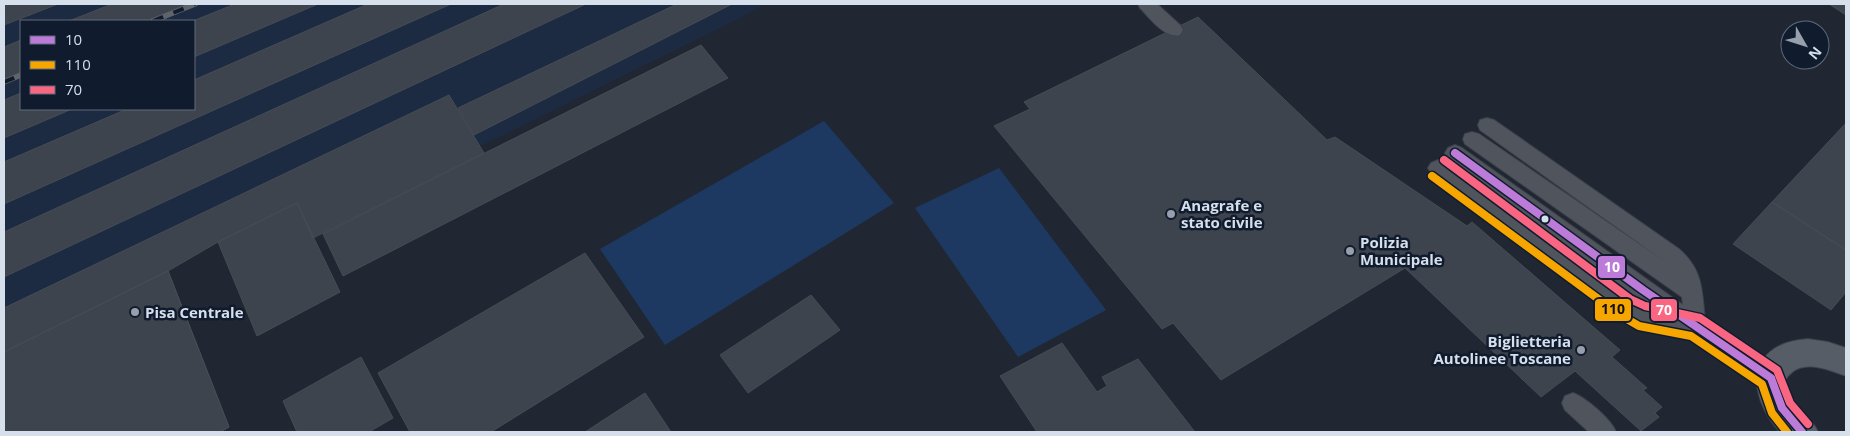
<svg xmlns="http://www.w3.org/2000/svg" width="1850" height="436" font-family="'Open Sans',sans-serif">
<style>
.built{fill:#1c2b42;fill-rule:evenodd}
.green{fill:#1d3961}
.building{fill:#3e444e;stroke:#464c55}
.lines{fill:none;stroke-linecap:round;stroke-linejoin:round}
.service-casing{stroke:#3c414b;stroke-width:2}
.secondary-casing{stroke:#3c414b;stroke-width:2}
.service{fill:#50555d;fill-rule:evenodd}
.secondary{fill:#565d67;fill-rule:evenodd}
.rail-casing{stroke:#5f646b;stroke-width:5.5}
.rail{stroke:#101c2e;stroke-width:4;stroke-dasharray:11;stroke-linecap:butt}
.bus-1-casing{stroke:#101c2e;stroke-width:11}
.bus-2-casing{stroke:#101c2e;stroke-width:11}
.bus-3-casing{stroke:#101c2e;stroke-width:11}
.bus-1{stroke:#bd7bd9;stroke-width:8}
.bus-2{stroke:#f7a600;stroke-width:8}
.bus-3{stroke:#fa6682;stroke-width:8}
.poi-dot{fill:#969fab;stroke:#101c2e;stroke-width:2}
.bus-dot{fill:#d6dfec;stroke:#101c2e;stroke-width:2}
.labels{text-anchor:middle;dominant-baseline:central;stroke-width:5;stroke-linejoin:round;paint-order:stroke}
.poi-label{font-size:15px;font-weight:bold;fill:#d6dfec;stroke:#101c2e;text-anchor:start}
.line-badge{stroke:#101c2e;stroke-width:2}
.badge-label{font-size:14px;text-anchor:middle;font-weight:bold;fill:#fff}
.pale-badge-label{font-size:14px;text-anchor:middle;font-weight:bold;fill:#111}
</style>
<rect width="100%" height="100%" fill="#202732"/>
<path class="built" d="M 4,4 L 766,4 L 736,20 L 329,221 L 311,191 L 4,340 ZM 21,21 L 194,21 L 194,109 L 21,109 Z"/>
<path class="green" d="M 824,121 L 894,203 L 665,345 L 600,249 Z
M 999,168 L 1106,310 L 1018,357 L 915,208 Z"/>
<path class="building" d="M 4,4 L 58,4 L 4,25 Z
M 112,4 L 188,4 L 145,21 L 69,21 Z
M 235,4 L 318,4 L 194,57 L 193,21 Z
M 368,4 L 451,4 L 4,204 L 4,162 L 127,109 L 194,109 L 194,80 Z
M 504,4 L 586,4 L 4,277 L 4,232 Z
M 677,4 L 732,4 L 474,135 L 458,108 Z
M 1829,4 L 1846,4 L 1846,15 Z
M 1198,17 L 1327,140 L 1335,137 L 1467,226 L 1472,222 L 1620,350 L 1612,357 L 1647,388 L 1643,390 L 1662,407 L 1655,413 L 1659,417 L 1641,431 L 1575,371 L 1541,397 L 1405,268 L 1221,380 L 1173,323 L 1162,329 L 994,126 L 1030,109 L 1024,102 Z
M 21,40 L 21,72 L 4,79 L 4,47 Z
M 701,45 L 728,78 L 343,276 L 323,234 Z
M 21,93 L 21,109 L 72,109 L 4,138 L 4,100 Z
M 449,95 L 484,153 L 313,238 L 297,203 L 218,242 L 168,271 L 4,352 L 4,308 Z
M 1846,123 L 1846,250 L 1772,202 Z
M 1772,202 L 1846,250 L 1846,292 L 1831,310 L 1733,244 Z
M 297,203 L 340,292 L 257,336 L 218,242 Z
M 585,253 L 644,337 L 491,432 L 410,432 L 378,373 Z
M 168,271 L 229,427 L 220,432 L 4,432 L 4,352 Z
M 168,271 L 229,427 L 220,432 L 4,432 L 4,352 Z
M 811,295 L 840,330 L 748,393 L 720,355 Z
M 1062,343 L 1097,392 L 1107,386 L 1102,377 L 1138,359 L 1195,432 L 1037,432 L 1000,376 Z
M 361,357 L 393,418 L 369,432 L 297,432 L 283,401 Z
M 645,393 L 671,432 L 585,432 Z"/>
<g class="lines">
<g class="service-casing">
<path id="service" d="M 1138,4 L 1157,4 L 1180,25 L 1183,30 L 1180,35 C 1165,39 1150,18 1140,8 Z
M 1487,118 L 1494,120 L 1679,249 C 1703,270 1702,290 1705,321 L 1779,371 L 1782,378 L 1779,385 L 1771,388 L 1763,385 L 1691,335 L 1642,325 L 1618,314 L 1431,173 L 1428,168 L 1431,163 L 1438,160 L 1445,163 L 1632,300 L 1646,307 L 1653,309 L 1448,158 L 1445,153 L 1448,148 L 1455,145 L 1462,148 L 1683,305 L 1682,297 L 1465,144 L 1463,139 L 1465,134 L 1472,132 L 1479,134 L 1667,263 L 1480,130 L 1478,125 L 1480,120 Z
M 1573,393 C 1586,398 1611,419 1616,432 L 1589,432 L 1565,410 L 1562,403 L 1565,396 Z"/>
</g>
<g class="secondary-casing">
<path id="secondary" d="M 1808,339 L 1828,342 L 1846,348 L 1846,376 C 1827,369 1800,357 1786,379 C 1787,403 1809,412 1818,432 L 1780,432 C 1745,393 1747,343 1808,339 Z"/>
</g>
<use href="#service" class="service"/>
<use href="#secondary" class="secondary"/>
<g class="rail-casing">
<path id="rail" d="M 153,21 L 195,4
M 4,82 L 21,75"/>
</g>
<use href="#rail" class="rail"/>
<g class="bus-1-casing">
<path id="bus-1" d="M 1455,153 L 1643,290 L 1771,378
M 1771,378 L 1782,408 L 1802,432"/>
</g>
<g class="bus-2-casing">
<path id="bus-2" d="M 1432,176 L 1620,315 L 1639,326 L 1691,336 L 1762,384 L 1772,413 L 1787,432"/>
</g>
<g class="bus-3-casing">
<path id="bus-3" d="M 1444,160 L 1630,299 L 1645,306 L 1700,318 L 1777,370 L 1790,403 L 1808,424"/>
</g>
<use href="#bus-1" class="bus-1"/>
<use href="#bus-2" class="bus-2"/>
<use href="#bus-3" class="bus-3"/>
</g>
<g class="poi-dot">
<circle cx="1171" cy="214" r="5"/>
<circle cx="1350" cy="251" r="5"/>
<circle cx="135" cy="312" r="5"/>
<circle cx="1581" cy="350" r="5"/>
</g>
<circle class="bus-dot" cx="1545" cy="219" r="4.5"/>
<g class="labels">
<g class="poi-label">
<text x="1181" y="205">Anagrafe e<tspan x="1181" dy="17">stato civile</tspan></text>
<text x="1360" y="242">Polizia<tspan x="1360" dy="17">Municipale</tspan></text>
<text x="145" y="312">Pisa Centrale</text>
<text x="1571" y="341" text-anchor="end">Biglietteria<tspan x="1571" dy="17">Autolinee Toscane</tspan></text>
</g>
</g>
<g class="line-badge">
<rect x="1597" y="255" width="29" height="24" rx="5" fill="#bd7bd9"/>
<rect x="1594" y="298" width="38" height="24" rx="5" fill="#f7a600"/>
<rect x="1650" y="298" width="28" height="24" rx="5" fill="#fa6682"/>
</g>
<g class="badge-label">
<text x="1612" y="272">10</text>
<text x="1664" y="315">70</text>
</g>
<g class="pale-badge-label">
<text x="1613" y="314">110</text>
</g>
<rect width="1850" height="436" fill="none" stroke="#d6dfec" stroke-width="10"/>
<rect x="20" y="20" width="175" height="90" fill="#101c2e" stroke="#5f6a7a"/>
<rect x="30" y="36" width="25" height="8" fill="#bd7bd9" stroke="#5f6a7a"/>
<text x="65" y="45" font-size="15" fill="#d6dfec">10</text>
<rect x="30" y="61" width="25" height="8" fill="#f7a600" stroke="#5f6a7a"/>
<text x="65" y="70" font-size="15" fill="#d6dfec">110</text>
<rect x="30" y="86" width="25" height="8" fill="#fa6682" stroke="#5f6a7a"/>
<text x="65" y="95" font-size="15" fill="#d6dfec">70</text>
<g transform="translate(1805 45) rotate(129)"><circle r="24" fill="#101c2e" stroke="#5f6a7a"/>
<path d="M0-4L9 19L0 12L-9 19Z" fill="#969fab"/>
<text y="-8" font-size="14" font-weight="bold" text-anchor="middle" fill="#d6dfec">N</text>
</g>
</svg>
